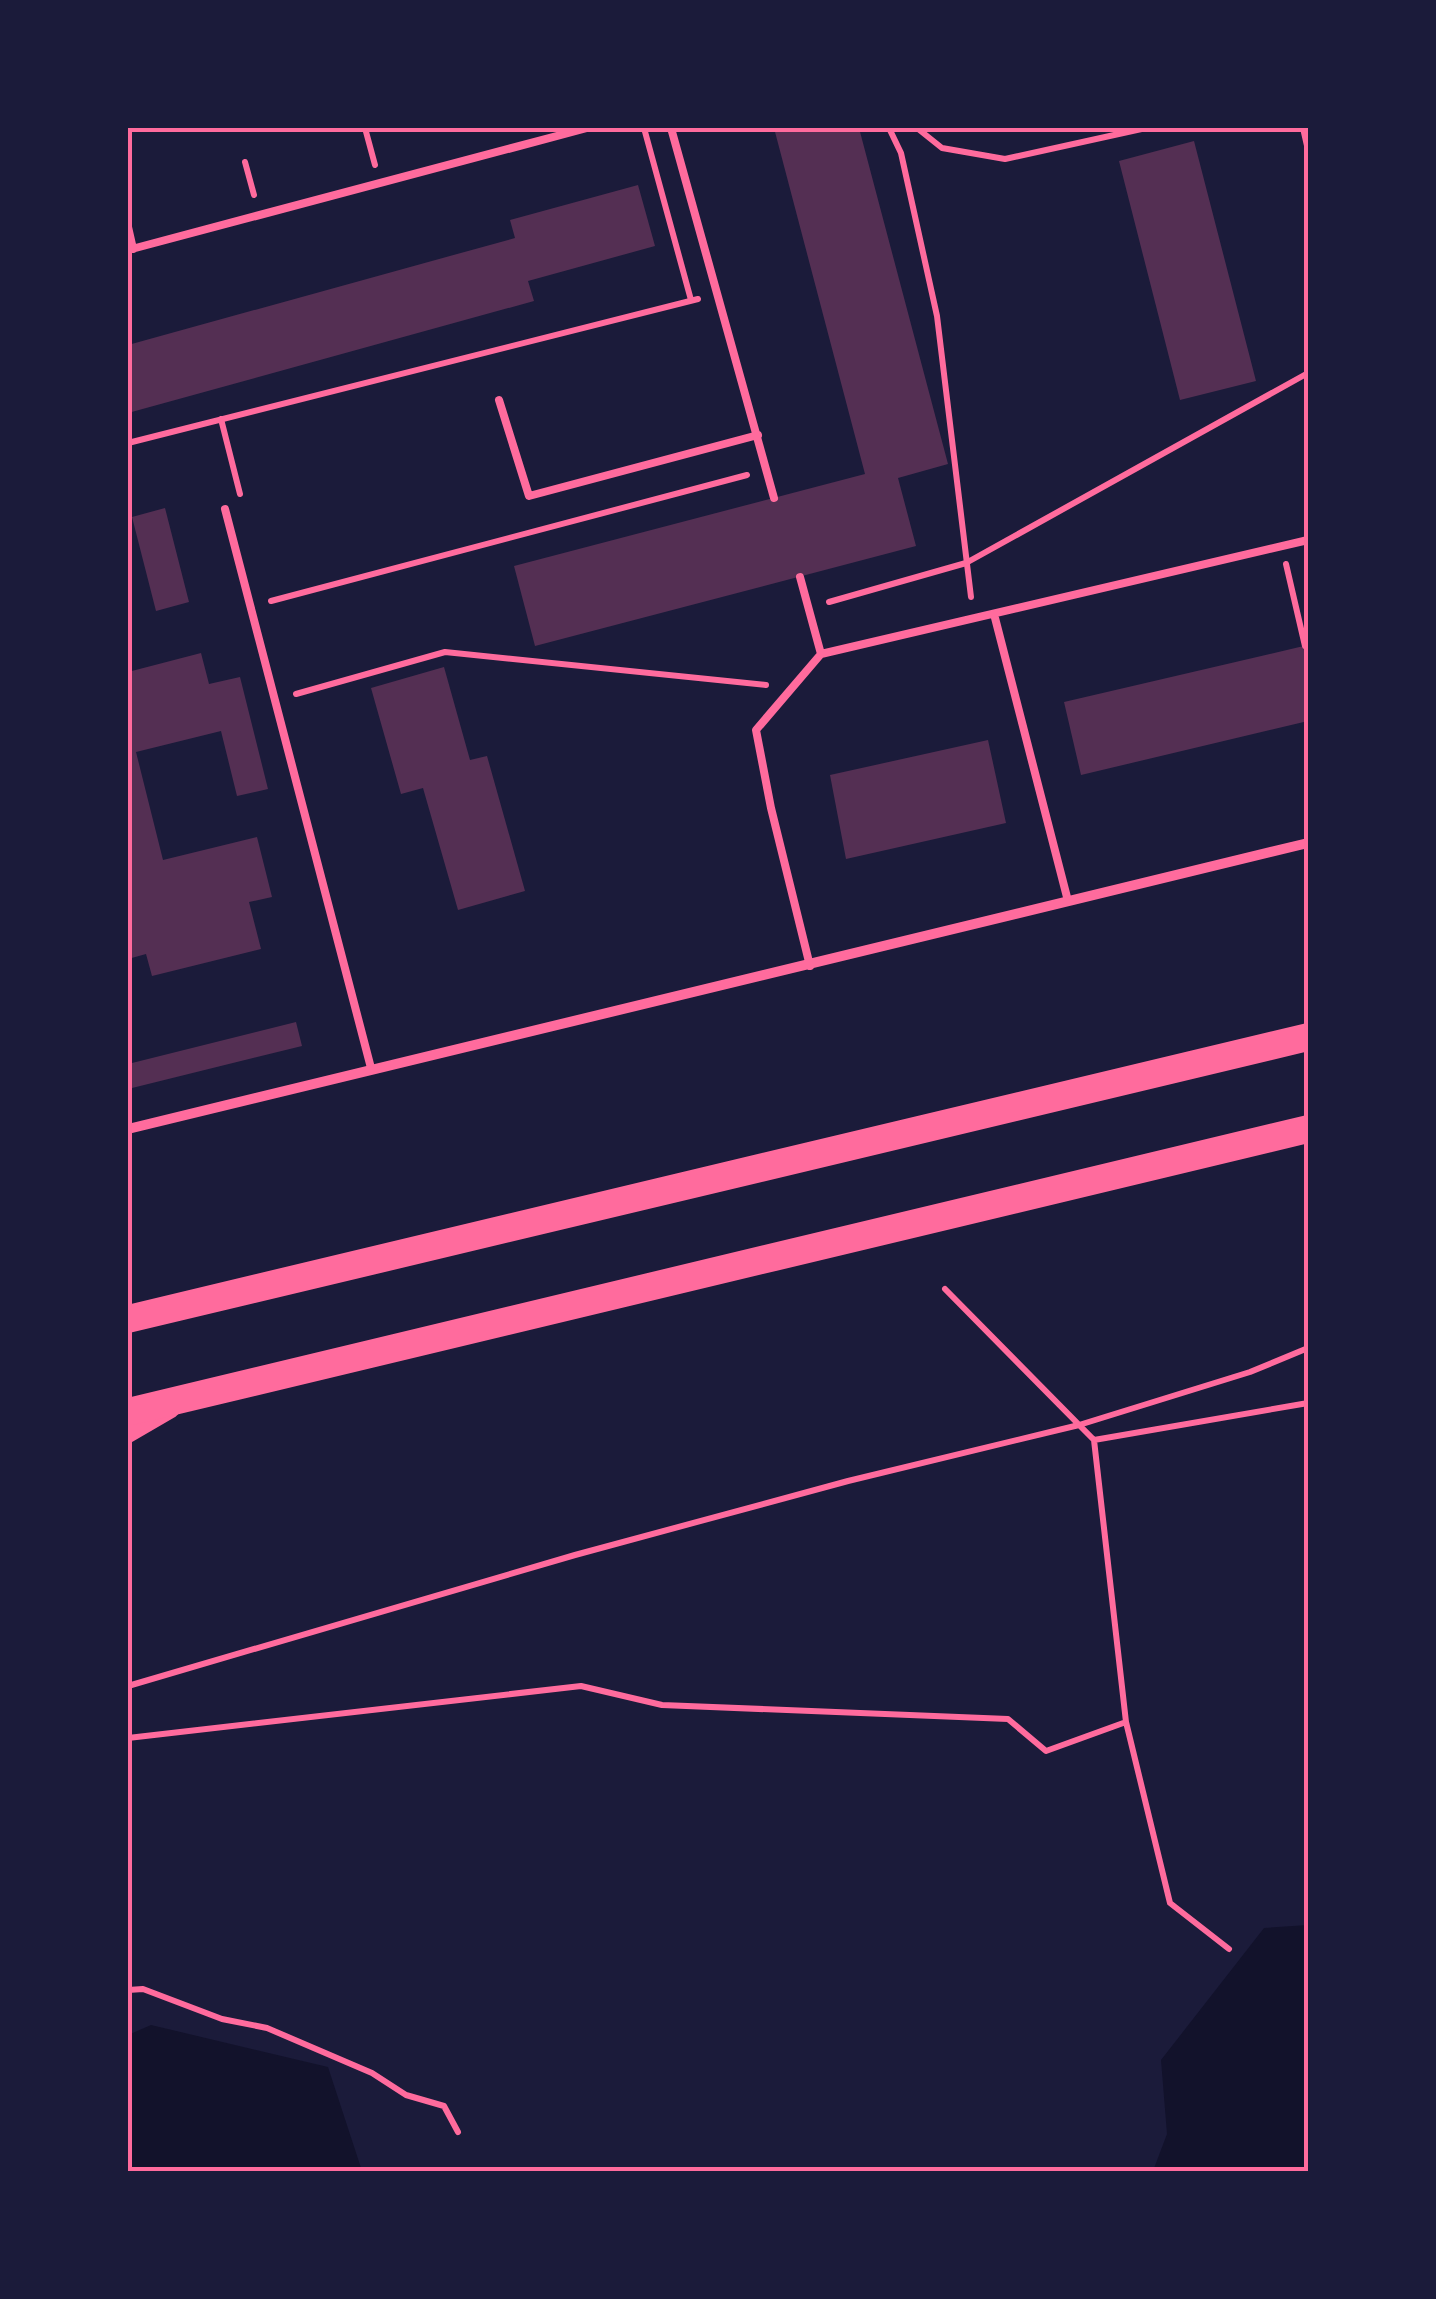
<svg xmlns="http://www.w3.org/2000/svg" width="1436" height="2299" font-family="'PT Sans Narrow',sans-serif">
<style>
.water{fill:#12122b}
.building{fill:#542f53}
.lines{fill:none;stroke-linecap:round;stroke-linejoin:round}
.path{stroke:#ff6b9d;stroke-width:6}
.service{stroke:#ff6b9d;stroke-width:8}
.minor{stroke:#ff6b9d;stroke-width:10}
.tertiary{stroke:#ff6b9d;stroke-width:18}
.trunk{stroke:#ff6b9d;stroke-width:28}
.neatline{fill:none;stroke:#ff6b9d;stroke-width:4}
</style>
<rect width="100%" height="100%" fill="#1b1b3a"/>
<path class="water" d="M 1308,1925 L 1308,2171 L 1153,2171 L 1167,2134 L 1161,2060 L 1264,1928 Z
M 151,2025 L 328,2067 L 362,2171 L 128,2171 L 128,2035 Z"/>
<path class="building" d="M 774,128 L 859,128 L 948,464 L 898,478 L 916,546 L 535,646 L 514,566 L 865,474 Z
M 1194,141 L 1256,381 L 1180,400 L 1119,161 Z
M 638,185 L 655,246 L 528,281 L 534,301 L 128,413 L 128,345 L 515,238 L 510,220 Z
M 165,508 L 189,602 L 156,611 L 132,517 Z
M 1308,645 L 1308,721 L 1081,775 L 1064,702 Z
M 201,653 L 209,684 L 240,677 L 268,789 L 237,796 L 221,731 L 136,752 L 163,860 L 257,837 L 272,897 L 249,902 L 261,949 L 152,976 L 146,954 L 128,959 L 128,672 Z
M 444,667 L 470,760 L 487,756 L 525,891 L 458,910 L 423,788 L 401,794 L 371,688 Z
M 988,740 L 1006,823 L 846,859 L 830,775 Z
M 296,1022 L 302,1046 L 128,1089 L 128,1064 Z"/>
<g class="lines">
<path class="path" d="M 365,128 L 375,165
M 644,128 L 691,300
M 889,128 L 901,153 L 937,316 L 971,597
M 917,128 L 942,148 L 1005,159 L 1146,128
M 1303,128 L 1308,150
M 245,162 L 254,195
M 221,419 L 240,494
M 128,443 L 698,299
M 1286,564 L 1305,646
M 271,601 L 747,475
M 829,602 L 966,563 L 1308,373
M 296,694 L 445,652 L 766,685
M 945,1289 L 1094,1440 L 1126,1722
M 1094,1440 L 1308,1403
M 128,1686 L 575,1555 L 848,1481 L 1079,1425 L 1250,1372 L 1308,1348
M 128,1738 L 581,1686 L 662,1705 L 1008,1719 L 1046,1751 L 1126,1722 L 1170,1903 L 1229,1949
M 128,1990 L 143,1989 L 222,2019 L 267,2028 L 372,2073 L 406,2095 L 444,2106 L 458,2132"/>
<path class="service" d="M 671,128 L 774,498
M 128,227 L 133,249
M 128,250 L 587,128
M 499,400 L 529,496 L 758,435
M 225,509 L 371,1068
M 800,577 L 821,654
M 994,614 L 1068,901
M 810,966 L 771,808 L 756,730 L 821,654 L 1308,540"/>
<path class="minor" d="M 128,1129 L 1308,843"/>
<path class="tertiary" d="M 128,1434 L 171,1409"/>
<path class="trunk" d="M 128,1319 L 1308,1037
M 128,1412 L 1308,1129"/>
</g>
<rect width="1436" height="2299" fill="none" stroke="#1b1b3a" stroke-width="260"/>
<rect x="130" y="130" width="1176" height="2039" class="neatline"/>
</svg>
